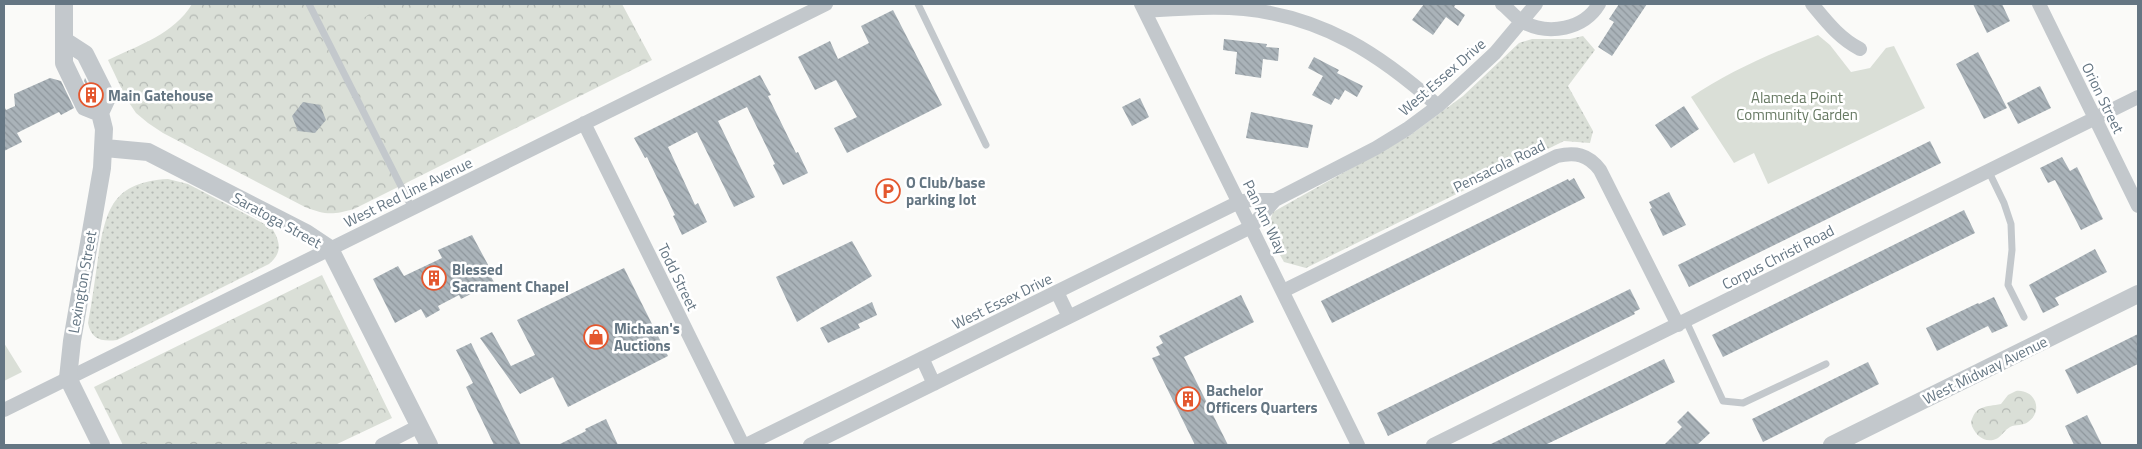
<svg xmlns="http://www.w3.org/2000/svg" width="2142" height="449" font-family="'Titillium Web',sans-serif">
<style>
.grass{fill:url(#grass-dots)}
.park{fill:url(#park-crowns)}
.garden{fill:#dadfd7}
.building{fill:url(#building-back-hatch)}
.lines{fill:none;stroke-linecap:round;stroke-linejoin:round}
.service{stroke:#c3c8cc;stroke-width:7}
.minor{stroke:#c3c8cc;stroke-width:14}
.tertiary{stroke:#c3c8cc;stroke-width:18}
.labels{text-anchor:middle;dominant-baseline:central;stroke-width:5;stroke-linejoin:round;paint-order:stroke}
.street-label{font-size:15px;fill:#657683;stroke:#fff}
.poi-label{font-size:15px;font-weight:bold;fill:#657683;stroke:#fff;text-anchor:start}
.park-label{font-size:15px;fill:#687a64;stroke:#fff}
</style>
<defs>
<pattern id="grass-dots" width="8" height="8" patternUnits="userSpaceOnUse" patternTransform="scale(1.25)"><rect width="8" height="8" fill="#dadfd7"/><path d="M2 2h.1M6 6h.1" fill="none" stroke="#b4b9b4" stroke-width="1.8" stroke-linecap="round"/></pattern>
<pattern id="park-crowns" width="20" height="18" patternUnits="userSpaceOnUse" patternTransform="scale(1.25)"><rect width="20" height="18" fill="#dadfd7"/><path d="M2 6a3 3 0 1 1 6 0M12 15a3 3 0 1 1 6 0" fill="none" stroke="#b4b9b4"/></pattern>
<pattern id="building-back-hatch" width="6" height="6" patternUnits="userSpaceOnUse" patternTransform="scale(1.25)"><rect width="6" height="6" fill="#aab3b9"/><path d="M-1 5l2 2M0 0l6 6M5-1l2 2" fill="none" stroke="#8e969c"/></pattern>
</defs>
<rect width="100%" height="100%" fill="#fafaf8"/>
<path class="grass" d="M 1583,36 L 1595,50 L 1568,86 L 1593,131 L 1590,143 L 1564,141 L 1306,268 L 1284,262 C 1272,240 1264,237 1273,212 L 1409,136 L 1463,96 L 1519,43 L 1532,39 L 1570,39 Z
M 168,179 L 188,184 L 272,228 C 281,243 282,253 269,264 L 117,340 C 101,342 91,339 88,323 C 92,301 95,280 98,258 C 106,210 112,182 168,179 Z"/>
<path class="park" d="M 192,4 L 622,4 L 652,60 L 354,209 C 333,215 325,215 305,207 L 163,133 L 148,123 L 136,113 L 126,98 L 108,60 C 139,45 174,34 192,4 Z
M 322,275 L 392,418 L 335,445 L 123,445 L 94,387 Z
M 2016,391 C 2035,389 2044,411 2028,422 C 2023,426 2016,424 2010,427 C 2005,430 2002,435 1998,438 C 1986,445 1974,435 1971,423 C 1975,405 1986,407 2001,404 L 2008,395 Z"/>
<path class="garden" d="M 338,4 L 383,4 L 354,25 Z
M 1818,35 L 1830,45 L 1851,72 L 1870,68 L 1886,48 L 1894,46 L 1925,108 L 1768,184 L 1754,153 L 1734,163 L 1691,97 C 1730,71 1774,52 1818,35 Z
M 4,343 L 22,372 L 4,381 Z"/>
<path class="building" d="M 1424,4 L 1456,4 L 1454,7 L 1465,15 L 1458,26 L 1446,17 L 1433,35 L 1412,20 Z
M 1619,4 L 1647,4 L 1612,56 L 1598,47 L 1614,22 L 1609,19 Z
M 1973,4 L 2002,4 L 2010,21 L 1987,33 Z
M 893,10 L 942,105 L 847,153 L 834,128 L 857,117 L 836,80 L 815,90 L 798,57 L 830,41 L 838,59 L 869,43 L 861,26 Z
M 1224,39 L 1267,44 L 1266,47 L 1279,48 L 1278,61 L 1263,59 L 1261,78 L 1235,74 L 1237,52 L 1223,50 Z
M 1978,52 L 2007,108 L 1984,119 L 1956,64 Z
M 1314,57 L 1339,70 L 1337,73 L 1363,86 L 1357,97 L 1345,90 L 1339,100 L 1335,98 L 1331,105 L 1312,95 L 1323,76 L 1308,68 Z
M 760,75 L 771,95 L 768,96 L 796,153 L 798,152 L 808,173 L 783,185 L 773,165 L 775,164 L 747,107 L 718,121 L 755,197 L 734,207 L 697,132 L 668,147 L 695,205 L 698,203 L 707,222 L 682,235 L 673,216 L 675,215 L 647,157 L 645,158 L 634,138 Z
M 50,78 L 61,81 L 74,108 L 61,115 L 59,112 L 17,133 L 22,142 L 4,151 L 4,106 L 6,110 L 15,106 L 14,94 Z
M 85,78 L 95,98 L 95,99 L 84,81 Z
M 2040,86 L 2051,108 L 2018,124 L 2007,103 Z
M 1140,98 L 1149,117 L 1132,126 L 1122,107 Z
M 303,102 L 320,105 L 326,120 L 315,133 L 298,131 L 292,116 Z
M 1684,106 L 1699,129 L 1671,148 L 1655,125 Z
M 1251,112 L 1313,125 L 1308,148 L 1246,138 Z
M 1930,141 L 1941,163 L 1689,287 L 1678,265 Z
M 2062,157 L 2070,171 L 2077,167 L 2103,219 L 2081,230 L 2055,180 L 2048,183 L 2040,168 Z
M 1574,178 L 1585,198 L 1332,323 L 1321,301 L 1568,179 L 1569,181 Z
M 1669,192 L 1686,225 L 1663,236 L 1650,209 L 1652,208 L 1649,202 Z
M 1964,210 L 1975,233 L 1723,357 L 1712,335 Z
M 472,235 L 493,274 L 490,275 L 494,282 L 461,299 L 459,295 L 438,306 L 440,310 L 426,318 L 421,309 L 395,323 L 373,279 L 398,266 L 404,276 L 442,258 L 438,250 Z
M 852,241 L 872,276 L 797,322 L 776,277 Z
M 2095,249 L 2107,272 L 2055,298 L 2059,305 L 2043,313 L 2029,285 Z
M 624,268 L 668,356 L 568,407 L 553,377 L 520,394 L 480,338 L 492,332 L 511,366 L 535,355 L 517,320 Z
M 1630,289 L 1640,309 L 1634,312 L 1635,314 L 1388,436 L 1377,413 Z
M 1241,295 L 1254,322 L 1184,357 L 1228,445 L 1195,445 L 1152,358 L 1160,355 L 1156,347 L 1163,343 L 1159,336 Z
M 1994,297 L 2008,326 L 1992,333 L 1988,326 L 1937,351 L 1926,328 L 1978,303 L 1979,304 Z
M 872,302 L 877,315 L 858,324 L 860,328 L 828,343 L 820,328 Z
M 2138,334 L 2138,364 L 2077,394 L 2065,370 Z
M 471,343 L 521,445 L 494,445 L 466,387 L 473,383 L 456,350 Z
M 1664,359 L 1675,382 L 1631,404 L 1545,445 L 1489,445 Z
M 1868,362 L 1879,384 L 1763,442 L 1752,419 Z
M 1688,411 L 1710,433 L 1697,445 L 1664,445 L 1682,427 L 1677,422 Z
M 2087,415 L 2102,445 L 2074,445 L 2065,426 Z
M 606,419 L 618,445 L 558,445 L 586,431 L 585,429 Z"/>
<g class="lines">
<path class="service" d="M 309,4 L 412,208
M 918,4 L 986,145
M 1988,170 L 2004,203 L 2011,224 L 2012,250 L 2008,285 L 2024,317
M 1686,321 L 1723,401 L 1743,403 L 1826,364"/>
<path class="minor" d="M 1141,4 L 1358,445
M 1502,4 C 1509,9 1515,18 1523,22 C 1549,36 1584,29 1599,4
M 1812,4 C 1827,22 1839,38 1860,49
M 2039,4 L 2138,206
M 1145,11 C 1178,9 1211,6 1244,9 C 1323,17 1380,54 1438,106
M 584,123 L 743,445
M 1283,291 L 1557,156 C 1575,152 1588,154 1600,170 L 1678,325
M 1057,292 L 1069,317
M 922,358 L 934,384
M 4,410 L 826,4
M 382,445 L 419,426
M 746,445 L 1239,202 L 1250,200 L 1275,200
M 810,445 L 1251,227 L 1275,200 L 1376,148 L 1407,129 L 1438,106 L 1495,53 L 1536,4
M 1433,445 L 2138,97"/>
<path class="tertiary" d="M 64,4 L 64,63 L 85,107 L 100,113
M 65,41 L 85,54 L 107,98 L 100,113
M 100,113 L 104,129 L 102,168 L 72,341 L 68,378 L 101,445
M 105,148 L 148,152 L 306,233 L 330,249 L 429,445
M 1832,445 L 2138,294"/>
</g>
<defs>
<g id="building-ring" transform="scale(1.25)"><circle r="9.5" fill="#fff" stroke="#e4572e" stroke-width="1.5"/><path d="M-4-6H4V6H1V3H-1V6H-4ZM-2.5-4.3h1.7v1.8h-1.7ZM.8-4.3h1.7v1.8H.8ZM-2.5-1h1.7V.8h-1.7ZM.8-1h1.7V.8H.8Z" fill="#e4572e"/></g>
<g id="parking-ring" transform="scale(1.25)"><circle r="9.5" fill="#fff" stroke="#e4572e" stroke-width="1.5"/><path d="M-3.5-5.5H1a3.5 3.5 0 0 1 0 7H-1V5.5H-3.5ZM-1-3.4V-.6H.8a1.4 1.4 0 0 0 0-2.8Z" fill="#e4572e"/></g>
<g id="shop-ring" transform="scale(1.25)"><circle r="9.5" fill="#fff" stroke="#e4572e" stroke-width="1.5"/><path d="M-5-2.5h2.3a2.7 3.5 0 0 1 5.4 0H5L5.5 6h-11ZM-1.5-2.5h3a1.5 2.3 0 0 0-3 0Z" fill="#e4572e"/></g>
</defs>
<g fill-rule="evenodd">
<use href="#building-ring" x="91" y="95"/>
<use href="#parking-ring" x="888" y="191"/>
<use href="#building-ring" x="434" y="278"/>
<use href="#shop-ring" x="596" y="337"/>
<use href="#building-ring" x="1188" y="399"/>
</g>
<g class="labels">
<g class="street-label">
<text transform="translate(1442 77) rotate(-41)">West Essex Drive</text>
<text transform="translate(2103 98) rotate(64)">Orion Street</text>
<text transform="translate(1499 166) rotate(-26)">Pensacola Road</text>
<text transform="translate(408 192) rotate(-26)">West Red Line Avenue</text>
<text transform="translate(1265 217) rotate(64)">Pan Am Way</text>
<text transform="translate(277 220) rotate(29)">Saratoga Street</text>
<text transform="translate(1778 257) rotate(-27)">Corpus Christi Road</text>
<text transform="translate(678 277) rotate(64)">Todd Street</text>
<text transform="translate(82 282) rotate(-80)">Lexington Street</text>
<text transform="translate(1002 301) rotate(-26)">West Essex Drive</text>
<text transform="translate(1985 370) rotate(-26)">West Midway Avenue</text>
</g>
<g class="poi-label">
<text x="108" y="95">Main Gatehouse</text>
<text x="906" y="182">O Club/base<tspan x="906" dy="17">parking lot</tspan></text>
<text x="452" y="269">Blessed<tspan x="452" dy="17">Sacrament Chapel</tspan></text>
<text x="614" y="328">Michaan's<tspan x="614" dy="17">Auctions</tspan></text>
<text x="1206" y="390">Bachelor<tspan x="1206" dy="17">Officers Quarters</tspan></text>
</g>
<g class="park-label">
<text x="1797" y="97">Alameda Point<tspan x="1797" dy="17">Community Garden</tspan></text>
</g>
</g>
<rect width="2142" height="449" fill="none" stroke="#657683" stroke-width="10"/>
</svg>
